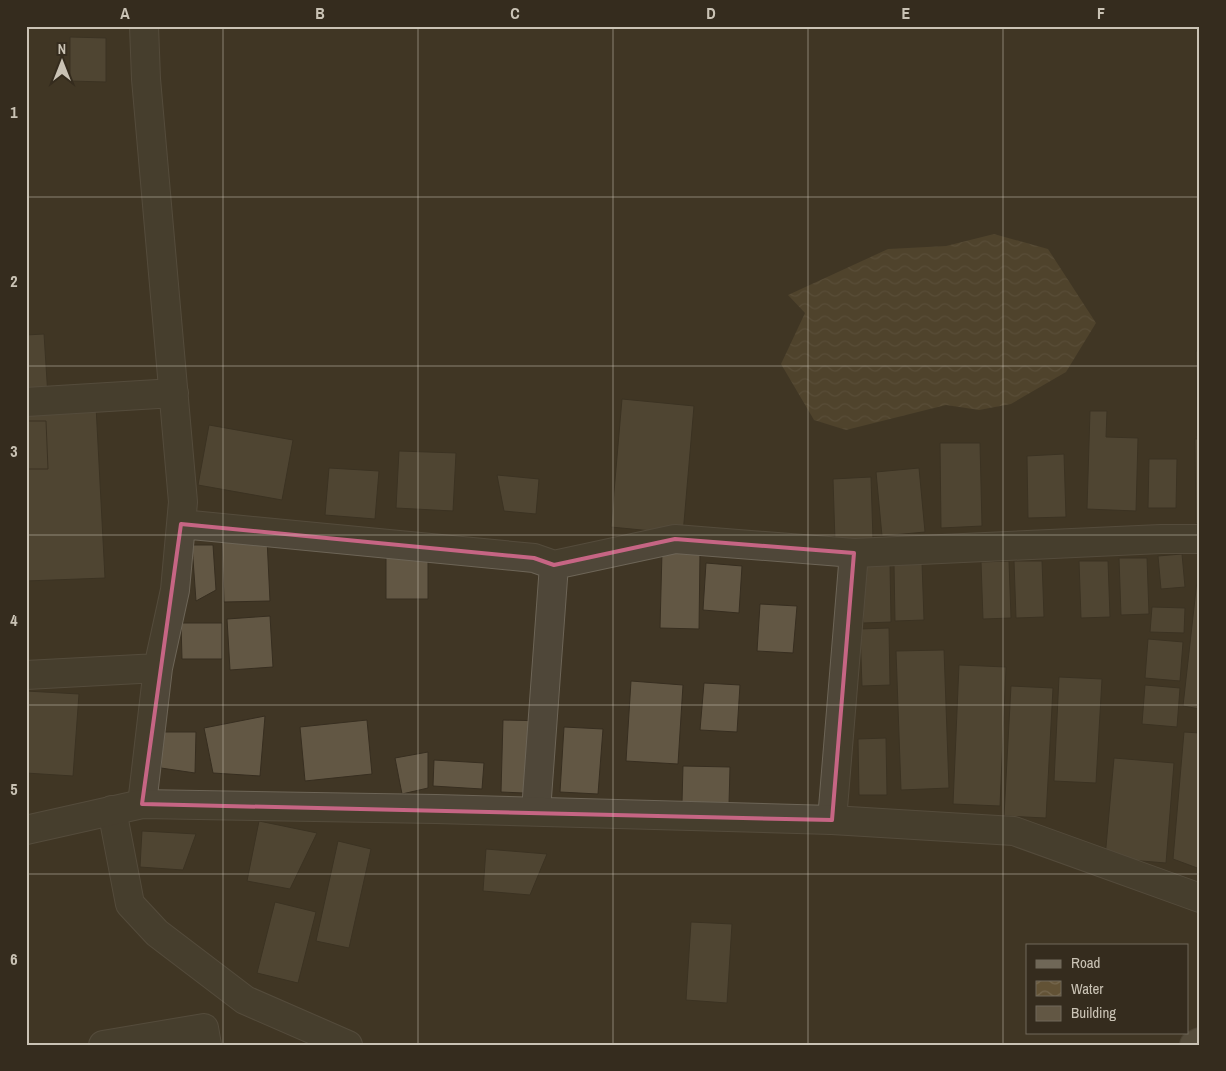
<svg xmlns="http://www.w3.org/2000/svg" width="1226" height="1071" font-family="'Archivo Narrow',sans-serif">
<style>
.water{fill:url(#water-waves)}
.building{fill:#625744;stroke:#372e20}
.lines{fill:none;stroke-linecap:round;stroke-linejoin:round}
.minor-casing{stroke:#6d6557;stroke-width:30}
.tertiary-casing{stroke:#6d6557;stroke-width:30}
.primary-casing{stroke:#5c5345;stroke-width:30}
.minor{stroke:#4f4739;stroke-width:28}
.tertiary{stroke:#4f4739;stroke-width:28}
.primary{stroke:#6f6757;stroke-width:28}
.marked{fill:none;stroke:#c66584;stroke-width:4;stroke-linejoin:round}
.grid{fill:none;stroke:#cac3b5;stroke-width:1;stroke-opacity:0.55}
.neatline{fill:none;stroke:#cac3b5;stroke-width:2}
.grid-label{font-size:16px;text-anchor:middle;font-weight:bold;fill:#cac3b5}
</style>
<defs>
<pattern id="water-waves" width="16" height="10" patternUnits="userSpaceOnUse" patternTransform="scale(1.25)"><rect width="16" height="10" fill="#625235"/><path d="M0 5q4-4 8 0t8 0" fill="none" stroke="#776950"/></pattern>
</defs>
<rect width="100%" height="100%" fill="#403625"/>
<path class="water" d="M 994,234 L 1048,249 L 1096,323 L 1066,372 L 1011,404 L 979,410 L 946,405 L 846,430 L 814,420 L 781,364 L 805,313 L 788,295 L 888,249 L 946,246 Z"/>
<path class="building" d="M 70,37 L 106,38 L 106,82 L 70,81 Z
M 44,334 L 48,397 L 26,399 L 26,335 Z
M 1196,351 L 1200,351 L 1200,436 L 1197,436 Z
M 622,399 L 694,406 L 683,534 L 611,527 Z
M 96,406 L 105,578 L 26,581 L 26,410 Z
M 1090,411 L 1107,411 L 1106,437 L 1138,438 L 1136,511 L 1087,509 Z
M 26,421 L 46,421 L 48,469 L 26,469 Z
M 209,425 L 293,440 L 282,500 L 198,485 Z
M 1195,439 L 1200,439 L 1200,524 L 1196,524 Z
M 940,443 L 980,443 L 982,526 L 941,528 Z
M 399,451 L 456,453 L 453,511 L 396,508 Z
M 1064,454 L 1066,517 L 1028,518 L 1027,456 Z
M 1149,459 L 1177,459 L 1176,508 L 1148,508 Z
M 329,468 L 379,471 L 375,519 L 325,515 Z
M 919,468 L 925,532 L 882,536 L 876,472 Z
M 497,475 L 539,479 L 536,514 L 504,511 Z
M 871,477 L 873,540 L 835,541 L 833,479 Z
M 267,539 L 270,601 L 224,602 L 222,541 Z
M 192,545 L 213,545 L 216,590 L 196,601 Z
M 662,552 L 700,553 L 699,629 L 660,628 Z
M 1182,554 L 1185,587 L 1161,589 L 1158,556 Z
M 1200,554 L 1200,709 L 1183,706 Z
M 386,557 L 428,557 L 428,599 L 386,599 Z
M 1119,558 L 1147,558 L 1149,614 L 1121,615 Z
M 1009,561 L 1011,618 L 983,619 L 981,562 Z
M 1014,561 L 1042,561 L 1044,617 L 1016,618 Z
M 1079,561 L 1108,561 L 1110,617 L 1081,618 Z
M 706,563 L 742,566 L 739,613 L 703,610 Z
M 922,563 L 924,620 L 895,621 L 894,564 Z
M 890,565 L 891,622 L 863,623 L 861,566 Z
M 760,604 L 797,606 L 793,653 L 757,651 Z
M 1152,607 L 1185,608 L 1184,633 L 1150,632 Z
M 270,616 L 273,667 L 230,670 L 227,619 Z
M 181,623 L 222,623 L 222,659 L 182,659 Z
M 889,628 L 890,685 L 862,686 L 860,629 Z
M 1148,639 L 1183,642 L 1180,681 L 1145,678 Z
M 944,650 L 949,788 L 901,790 L 896,651 Z
M 959,665 L 1006,667 L 1000,806 L 953,804 Z
M 1059,677 L 1102,679 L 1096,783 L 1054,781 Z
M 631,681 L 683,685 L 678,764 L 626,761 Z
M 704,683 L 740,685 L 737,732 L 700,730 Z
M 1145,685 L 1180,688 L 1177,727 L 1142,724 Z
M 1011,686 L 1053,688 L 1046,818 L 1004,816 Z
M 26,691 L 79,694 L 73,776 L 26,773 Z
M 265,716 L 260,776 L 213,773 L 204,728 Z
M 367,720 L 372,774 L 305,781 L 300,727 Z
M 503,720 L 548,721 L 546,794 L 501,792 Z
M 564,727 L 603,729 L 598,794 L 560,792 Z
M 161,732 L 196,732 L 195,773 L 161,768 Z
M 1184,732 L 1200,733 L 1200,869 L 1173,859 Z
M 886,738 L 887,795 L 859,795 L 858,739 Z
M 428,752 L 428,788 L 402,794 L 395,758 Z
M 1114,758 L 1174,763 L 1166,863 L 1105,858 Z
M 434,760 L 484,763 L 482,789 L 433,786 Z
M 683,766 L 730,767 L 729,804 L 682,802 Z
M 259,821 L 317,833 L 290,889 L 247,881 Z
M 142,831 L 196,834 L 183,870 L 140,867 Z
M 338,841 L 371,849 L 349,948 L 316,941 Z
M 486,849 L 547,854 L 530,895 L 483,891 Z
M 275,902 L 316,912 L 298,983 L 257,973 Z
M 691,922 L 732,924 L 727,1003 L 686,1000 Z"/>
<g class="lines">
<g class="minor-casing">
<path id="minor" d="M 26,402 L 174,393
M 181,524 L 534,558 L 554,565 L 675,539 L 854,553
M 26,675 L 158,668
M 142,804 L 158,668 L 175,590 L 183,502 L 146,79 L 144,26
M 112,810 L 130,904 L 157,933 L 245,1000 L 348,1045
M 536,811 L 554,565
M 832,820 L 854,553 L 1161,539 L 1200,539
M 103,1045 L 204,1028 L 207,1045"/>
</g>
<g class="tertiary-casing">
<path id="tertiary" d="M 26,830 L 142,804 L 436,809 L 832,820 L 1014,831 L 1200,898"/>
</g>
<g class="primary-casing">
<path id="primary" d="M 1194,1045 L 1200,1042"/>
</g>
<use href="#minor" class="minor"/>
<use href="#tertiary" class="tertiary"/>
<use href="#primary" class="primary"/>
</g>
<path d="M0 0H1226V1071H0ZM 181,524 L 534,558 L 554,565 L 675,539 L 854,553 L 832,820 L 142,804 Z" fill="#403625" fill-opacity=".55" fill-rule="evenodd"/>
<path class="marked" d="M 181,524 L 534,558 L 554,565 L 675,539 L 854,553 L 832,820 L 142,804 Z"/>
<path class="grid" d="M 223,26 L 223,1045M 418,26 L 418,1045M 613,26 L 613,1045M 808,26 L 808,1045M 1003,26 L 1003,1045M 26,197 L 1200,197M 26,366 L 1200,366M 26,535 L 1200,535M 26,705 L 1200,705M 26,874 L 1200,874"/>
<rect width="1226" height="1071" fill="none" stroke="#352c1e" stroke-width="55"/>
<rect x="1026" y="944" width="162" height="90" fill="#352c1e" stroke="#71685a"/>
<rect x="1036" y="960" width="25" height="8" fill="#6f6757" stroke="#71685a"/>
<text x="1071" y="968" font-size="15" fill="#cac3b5">Road</text>
<rect x="1036" y="981" width="25" height="15" fill="url(#water-waves)" stroke="#71685a"/>
<text x="1071" y="994" font-size="15" fill="#cac3b5">Water</text>
<rect x="1036" y="1006" width="25" height="15" fill="#625744" stroke="#71685a"/>
<text x="1071" y="1018" font-size="15" fill="#cac3b5">Building</text>
<g transform="translate(62 62)" stroke="#352c1e" stroke-width="4" paint-order="stroke">
<path d="M0-4L9 19L0 12L-9 19Z" fill="#cac3b5"/>
<text y="-8" font-size="14" font-weight="bold" text-anchor="middle" fill="#cac3b5">N</text>
</g>
<rect x="28" y="28" width="1170" height="1016" class="neatline"/>
<g class="grid-label">
<text x="125" y="19">A</text>
<text x="320" y="19">B</text>
<text x="515" y="19">C</text>
<text x="711" y="19">D</text>
<text x="906" y="19">E</text>
<text x="1101" y="19">F</text>
<text x="14" y="118">1</text>
<text x="14" y="287">2</text>
<text x="14" y="457">3</text>
<text x="14" y="626">4</text>
<text x="14" y="795">5</text>
<text x="14" y="965">6</text>
</g>
</svg>
